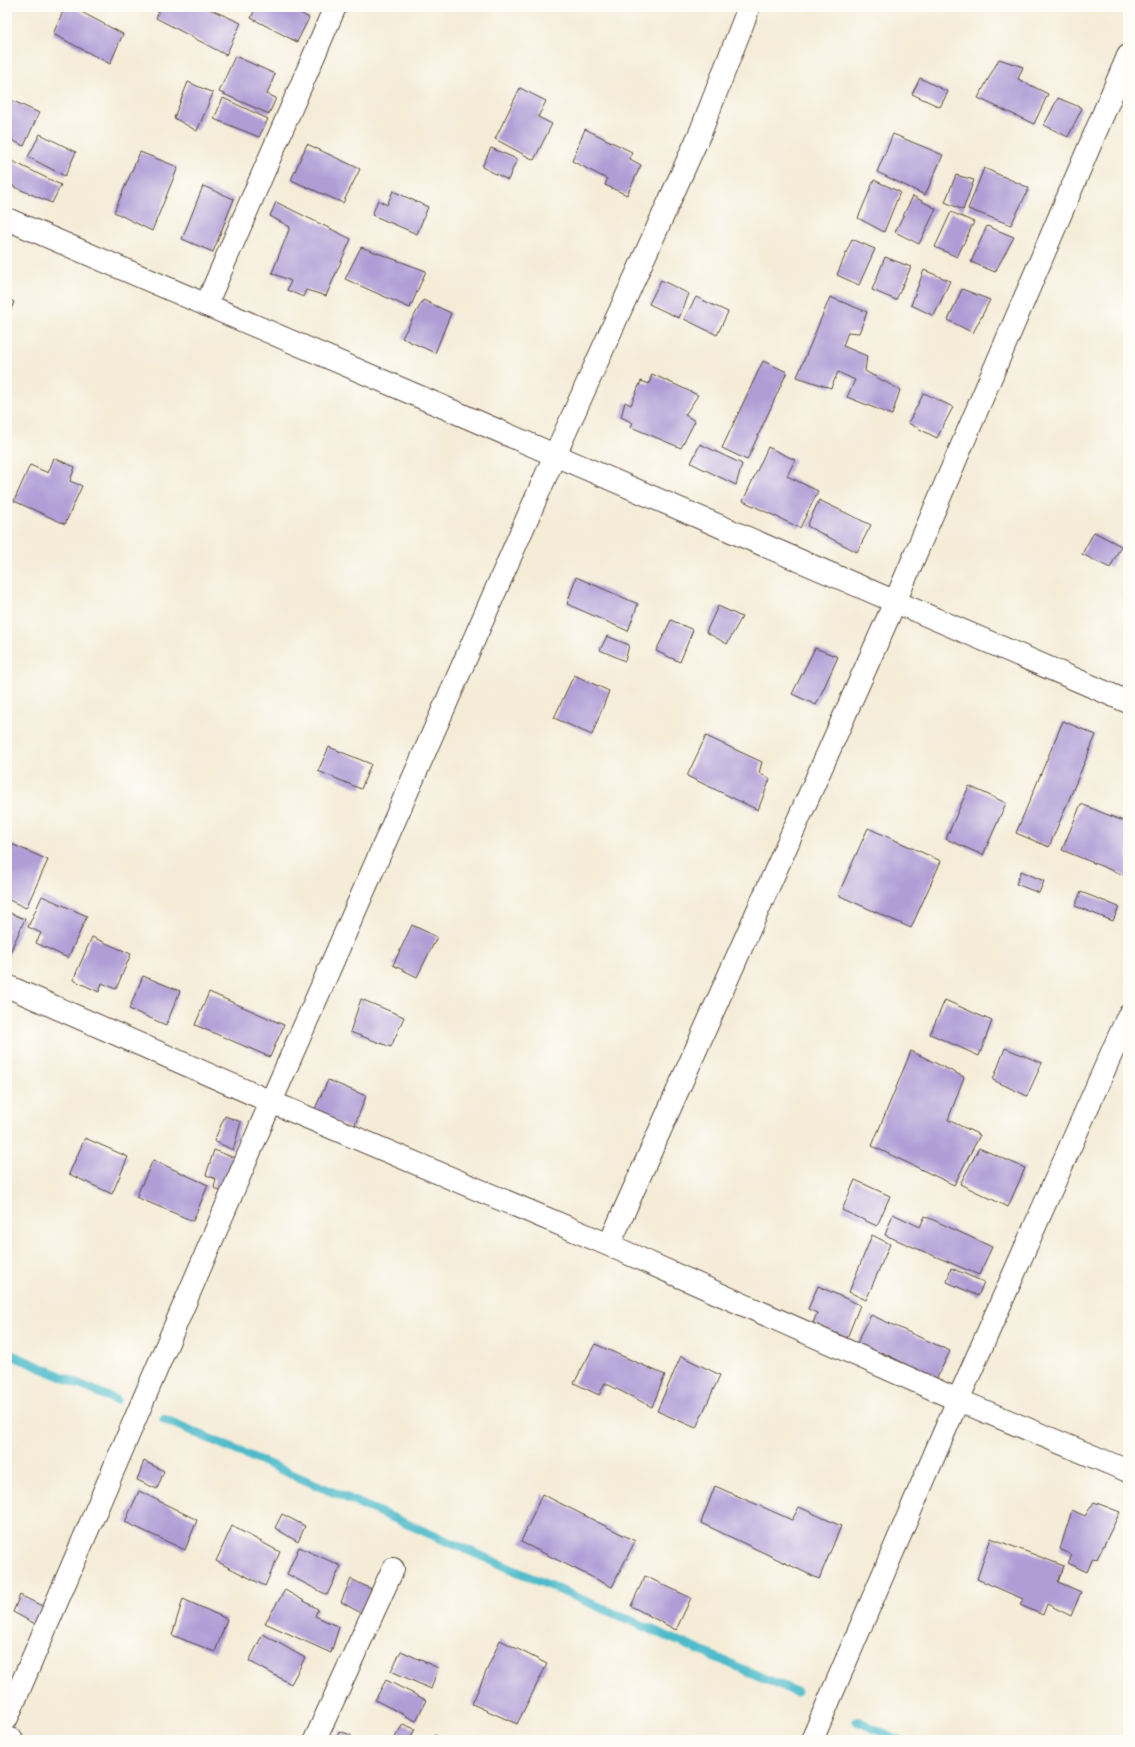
<svg xmlns="http://www.w3.org/2000/svg" width="1135" height="1747" font-family="'Gochi Hand',sans-serif">
<style>
.lines{fill:none;stroke-linecap:round;stroke-linejoin:round}
.stream{stroke:#4fbbca;stroke-width:9}
.building{fill:#b09dd6}
.street-casing{stroke:#57473a;stroke-width:24}
.secondary-casing{stroke:#57473a;stroke-width:24}
.street{stroke:#fff;stroke-width:22}
.secondary{stroke:#fff;stroke-width:22}
</style>
<rect width="100%" height="100%" fill="#fdfcf7"/>
<filter id="ink" filterUnits="userSpaceOnUse"><feTurbulence type="fractalNoise" baseFrequency=".025" numOctaves="2"/><feDisplacementMap in="SourceGraphic" scale="8" xChannelSelector="R" yChannelSelector="G"/><feConvolveMatrix kernelMatrix="1 2 1 2 8 2 1 2 1" color-interpolation-filters="sRGB"/></filter>
<filter id="wash" filterUnits="userSpaceOnUse"><feTurbulence type="fractalNoise" baseFrequency=".012" numOctaves="4" result="noise"/><feDisplacementMap in="SourceGraphic" scale="16" xChannelSelector="R" yChannelSelector="G"/><feGaussianBlur stdDeviation="0.9" result="paint"/><feColorMatrix in="noise" values="0 0 0 0 0 0 0 0 0 0 0 0 0 0 0 0 0 1.4 0 .05"/><feComposite in="paint" operator="in"/></filter>
<g filter="url(#wash)">
<rect width="100%" height="100%" fill="#f5ecd8"/>
<g class="lines">
<path class="stream" d="M 7,1353 L 116,1400
M 164,1419 L 796,1692
M 857,1721 L 899,1740"/>
</g>
<g id="blocks">
<path class="building" d="M 65,7 L 72,7 L 123,34 L 110,64 L 53,34 Z
M 161,7 L 205,7 L 241,23 L 226,55 L 156,18 Z
M 256,7 L 290,7 L 309,18 L 297,42 L 251,18 Z
M 235,56 L 275,74 L 267,94 L 276,98 L 269,114 L 219,92 Z
M 999,59 L 1023,67 L 1018,79 L 1048,94 L 1034,124 L 978,98 Z
M 920,78 L 948,92 L 940,107 L 912,94 Z
M 188,82 L 213,93 L 197,131 L 174,118 Z
M 520,88 L 546,101 L 538,117 L 552,124 L 534,160 L 495,139 Z
M 7,98 L 39,113 L 24,146 L 7,138 Z
M 223,98 L 268,119 L 259,137 L 214,119 Z
M 1058,98 L 1082,108 L 1068,137 L 1044,125 Z
M 585,129 L 632,152 L 630,159 L 641,165 L 627,195 L 605,185 L 607,179 L 572,161 Z
M 40,134 L 76,152 L 65,176 L 28,157 Z
M 893,134 L 943,155 L 925,195 L 877,172 Z
M 7,144 L 11,146 L 7,154 Z
M 307,144 L 360,169 L 343,203 L 291,180 Z
M 491,148 L 517,159 L 508,180 L 482,167 Z
M 140,152 L 178,167 L 152,231 L 114,212 Z
M 12,161 L 61,185 L 52,203 L 7,184 L 7,173 Z
M 984,168 L 1029,188 L 1011,225 L 968,209 Z
M 956,175 L 974,180 L 963,210 L 945,202 Z
M 874,180 L 900,192 L 884,232 L 858,218 Z
M 203,186 L 234,199 L 213,252 L 182,239 Z
M 393,191 L 428,207 L 417,234 L 372,215 L 378,200 L 387,205 Z
M 913,196 L 936,209 L 919,244 L 895,232 Z
M 276,202 L 351,239 L 326,296 L 306,290 L 303,297 L 287,290 L 291,281 L 272,273 L 290,227 L 270,216 Z
M 951,212 L 974,222 L 957,257 L 935,247 Z
M 987,226 L 1014,237 L 995,272 L 971,262 Z
M 852,239 L 875,249 L 859,285 L 837,275 Z
M 361,247 L 426,271 L 410,308 L 345,279 Z
M 885,257 L 911,267 L 896,300 L 872,290 Z
M 924,270 L 950,281 L 934,316 L 911,305 Z
M 661,280 L 689,294 L 679,318 L 649,304 Z
M 962,289 L 990,300 L 973,333 L 948,320 Z
M 696,297 L 728,312 L 717,335 L 684,319 Z
M 830,297 L 867,312 L 859,333 L 848,332 L 843,346 L 867,356 L 865,371 L 900,390 L 892,415 L 847,397 L 855,380 L 838,372 L 831,388 L 797,377 Z
M 7,299 L 14,302 L 7,319 Z
M 423,300 L 451,313 L 435,353 L 402,338 Z
M 763,361 L 787,372 L 747,460 L 722,448 Z
M 652,374 L 698,395 L 685,415 L 695,421 L 681,448 L 631,427 L 633,423 L 621,417 L 625,402 L 631,405 L 641,381 L 649,384 Z
M 924,393 L 953,407 L 937,438 L 908,423 Z
M 700,444 L 742,464 L 736,485 L 691,463 Z
M 768,447 L 795,460 L 787,476 L 818,491 L 800,528 L 743,501 Z
M 54,458 L 75,467 L 70,481 L 82,486 L 65,524 L 14,501 L 30,465 L 48,473 Z
M 7,476 L 11,477 L 7,486 Z
M 819,500 L 871,525 L 857,552 L 807,526 Z
M 1094,532 L 1121,546 L 1110,568 L 1082,554 Z
M 576,577 L 638,604 L 628,631 L 567,604 Z
M 718,606 L 742,617 L 727,644 L 706,632 Z
M 671,620 L 693,630 L 680,662 L 656,651 Z
M 607,636 L 629,645 L 625,661 L 600,650 Z
M 815,648 L 838,657 L 816,705 L 792,694 Z
M 574,675 L 609,691 L 592,735 L 554,718 Z
M 1063,721 L 1096,735 L 1049,847 L 1016,833 Z
M 706,736 L 762,762 L 759,773 L 770,779 L 758,810 L 687,776 Z
M 329,747 L 371,764 L 361,789 L 318,771 Z
M 969,786 L 1006,803 L 983,855 L 946,839 Z
M 1081,804 L 1128,823 L 1128,877 L 1062,850 Z
M 868,828 L 941,861 L 911,928 L 838,895 Z
M 7,842 L 48,860 L 26,908 L 7,899 Z
M 1021,871 L 1044,881 L 1039,893 L 1016,884 Z
M 1081,892 L 1119,907 L 1113,921 L 1075,906 Z
M 42,896 L 87,916 L 68,958 L 36,943 L 41,933 L 28,927 Z
M 7,912 L 25,919 L 7,959 Z
M 412,925 L 437,937 L 417,977 L 393,965 Z
M 92,937 L 131,954 L 116,989 L 102,983 L 99,992 L 73,980 Z
M 143,976 L 180,991 L 166,1025 L 129,1009 Z
M 209,992 L 284,1025 L 270,1057 L 195,1025 Z
M 361,999 L 404,1017 L 391,1047 L 350,1032 Z
M 945,1000 L 992,1021 L 979,1056 L 930,1034 Z
M 1005,1048 L 1042,1063 L 1027,1096 L 993,1080 Z
M 911,1051 L 964,1077 L 948,1120 L 980,1135 L 954,1185 L 872,1146 Z
M 328,1080 L 366,1096 L 353,1130 L 314,1111 Z
M 225,1116 L 241,1122 L 233,1150 L 214,1141 Z
M 85,1138 L 128,1157 L 112,1194 L 69,1174 Z
M 979,1148 L 1025,1168 L 1008,1207 L 960,1184 Z
M 214,1150 L 235,1158 L 222,1192 L 214,1188 L 216,1179 L 206,1175 Z
M 153,1160 L 208,1185 L 193,1221 L 136,1197 Z
M 855,1180 L 890,1196 L 877,1226 L 842,1210 Z
M 893,1214 L 920,1227 L 925,1216 L 992,1247 L 979,1275 L 885,1235 Z
M 872,1235 L 890,1244 L 866,1300 L 849,1292 Z
M 951,1268 L 984,1282 L 978,1296 L 947,1282 Z
M 818,1286 L 860,1305 L 847,1338 L 813,1323 L 817,1313 L 808,1309 Z
M 871,1315 L 950,1351 L 936,1380 L 882,1352 L 878,1361 L 854,1349 Z
M 595,1344 L 665,1375 L 652,1407 L 605,1383 L 599,1395 L 574,1383 Z
M 681,1356 L 720,1375 L 696,1428 L 657,1411 Z
M 144,1461 L 164,1471 L 157,1489 L 137,1480 Z
M 715,1486 L 792,1520 L 799,1507 L 841,1526 L 819,1579 L 701,1523 Z
M 139,1491 L 197,1520 L 185,1550 L 125,1522 Z
M 542,1494 L 635,1541 L 612,1587 L 521,1542 Z
M 1094,1502 L 1120,1512 L 1097,1559 L 1093,1558 L 1087,1572 L 1068,1563 L 1072,1555 L 1060,1549 L 1072,1510 L 1085,1516 Z
M 282,1514 L 305,1526 L 298,1542 L 275,1528 Z
M 232,1526 L 280,1552 L 265,1586 L 216,1561 Z
M 991,1538 L 1064,1566 L 1058,1582 L 1081,1592 L 1071,1616 L 1047,1604 L 1043,1615 L 1020,1605 L 1023,1599 L 977,1579 Z
M 299,1547 L 341,1566 L 327,1595 L 287,1574 Z
M 645,1576 L 691,1598 L 676,1630 L 631,1606 Z
M 351,1579 L 371,1589 L 361,1613 L 341,1602 Z
M 285,1590 L 318,1609 L 315,1616 L 339,1627 L 331,1653 L 265,1623 Z
M 20,1595 L 44,1607 L 37,1625 L 13,1612 Z
M 183,1599 L 227,1619 L 215,1652 L 172,1635 Z
M 263,1634 L 305,1658 L 291,1684 L 249,1661 Z
M 500,1640 L 547,1664 L 517,1724 L 472,1704 Z
M 401,1651 L 438,1668 L 431,1689 L 391,1671 Z
M 386,1680 L 426,1700 L 416,1721 L 375,1700 Z
M 403,1724 L 415,1729 L 409,1740 L 394,1739 Z
M 339,1731 L 351,1735 L 349,1740 L 335,1740 Z
M 435,1735 L 445,1740 L 433,1740 Z"/>
</g>
</g>
<g filter="url(#ink)">
<use href="#blocks" fill-opacity="0" stroke="#57473a" stroke-width="1"/>
<g class="lines">
<g class="street-casing">
<path id="street" d="M 206,305 L 335,7
M 315,1740 L 393,1569"/>
</g>
<g class="secondary-casing">
<path id="secondary" d="M 7,219 L 1128,702
M 7,986 L 271,1102 L 609,1245 L 958,1400 L 1128,1471
M 609,1245 L 895,602 L 1128,56
M 7,1718 L 271,1102 L 555,455 L 701,131 L 749,7
M 7,1738 L 12,1740
M 812,1740 L 958,1400 L 1128,1016"/>
</g>
<use href="#street" class="street"/>
<use href="#secondary" class="secondary"/>
</g>
</g>
<rect width="1135" height="1747" fill="none" stroke="#fdfcf7" stroke-width="24"/>
</svg>
